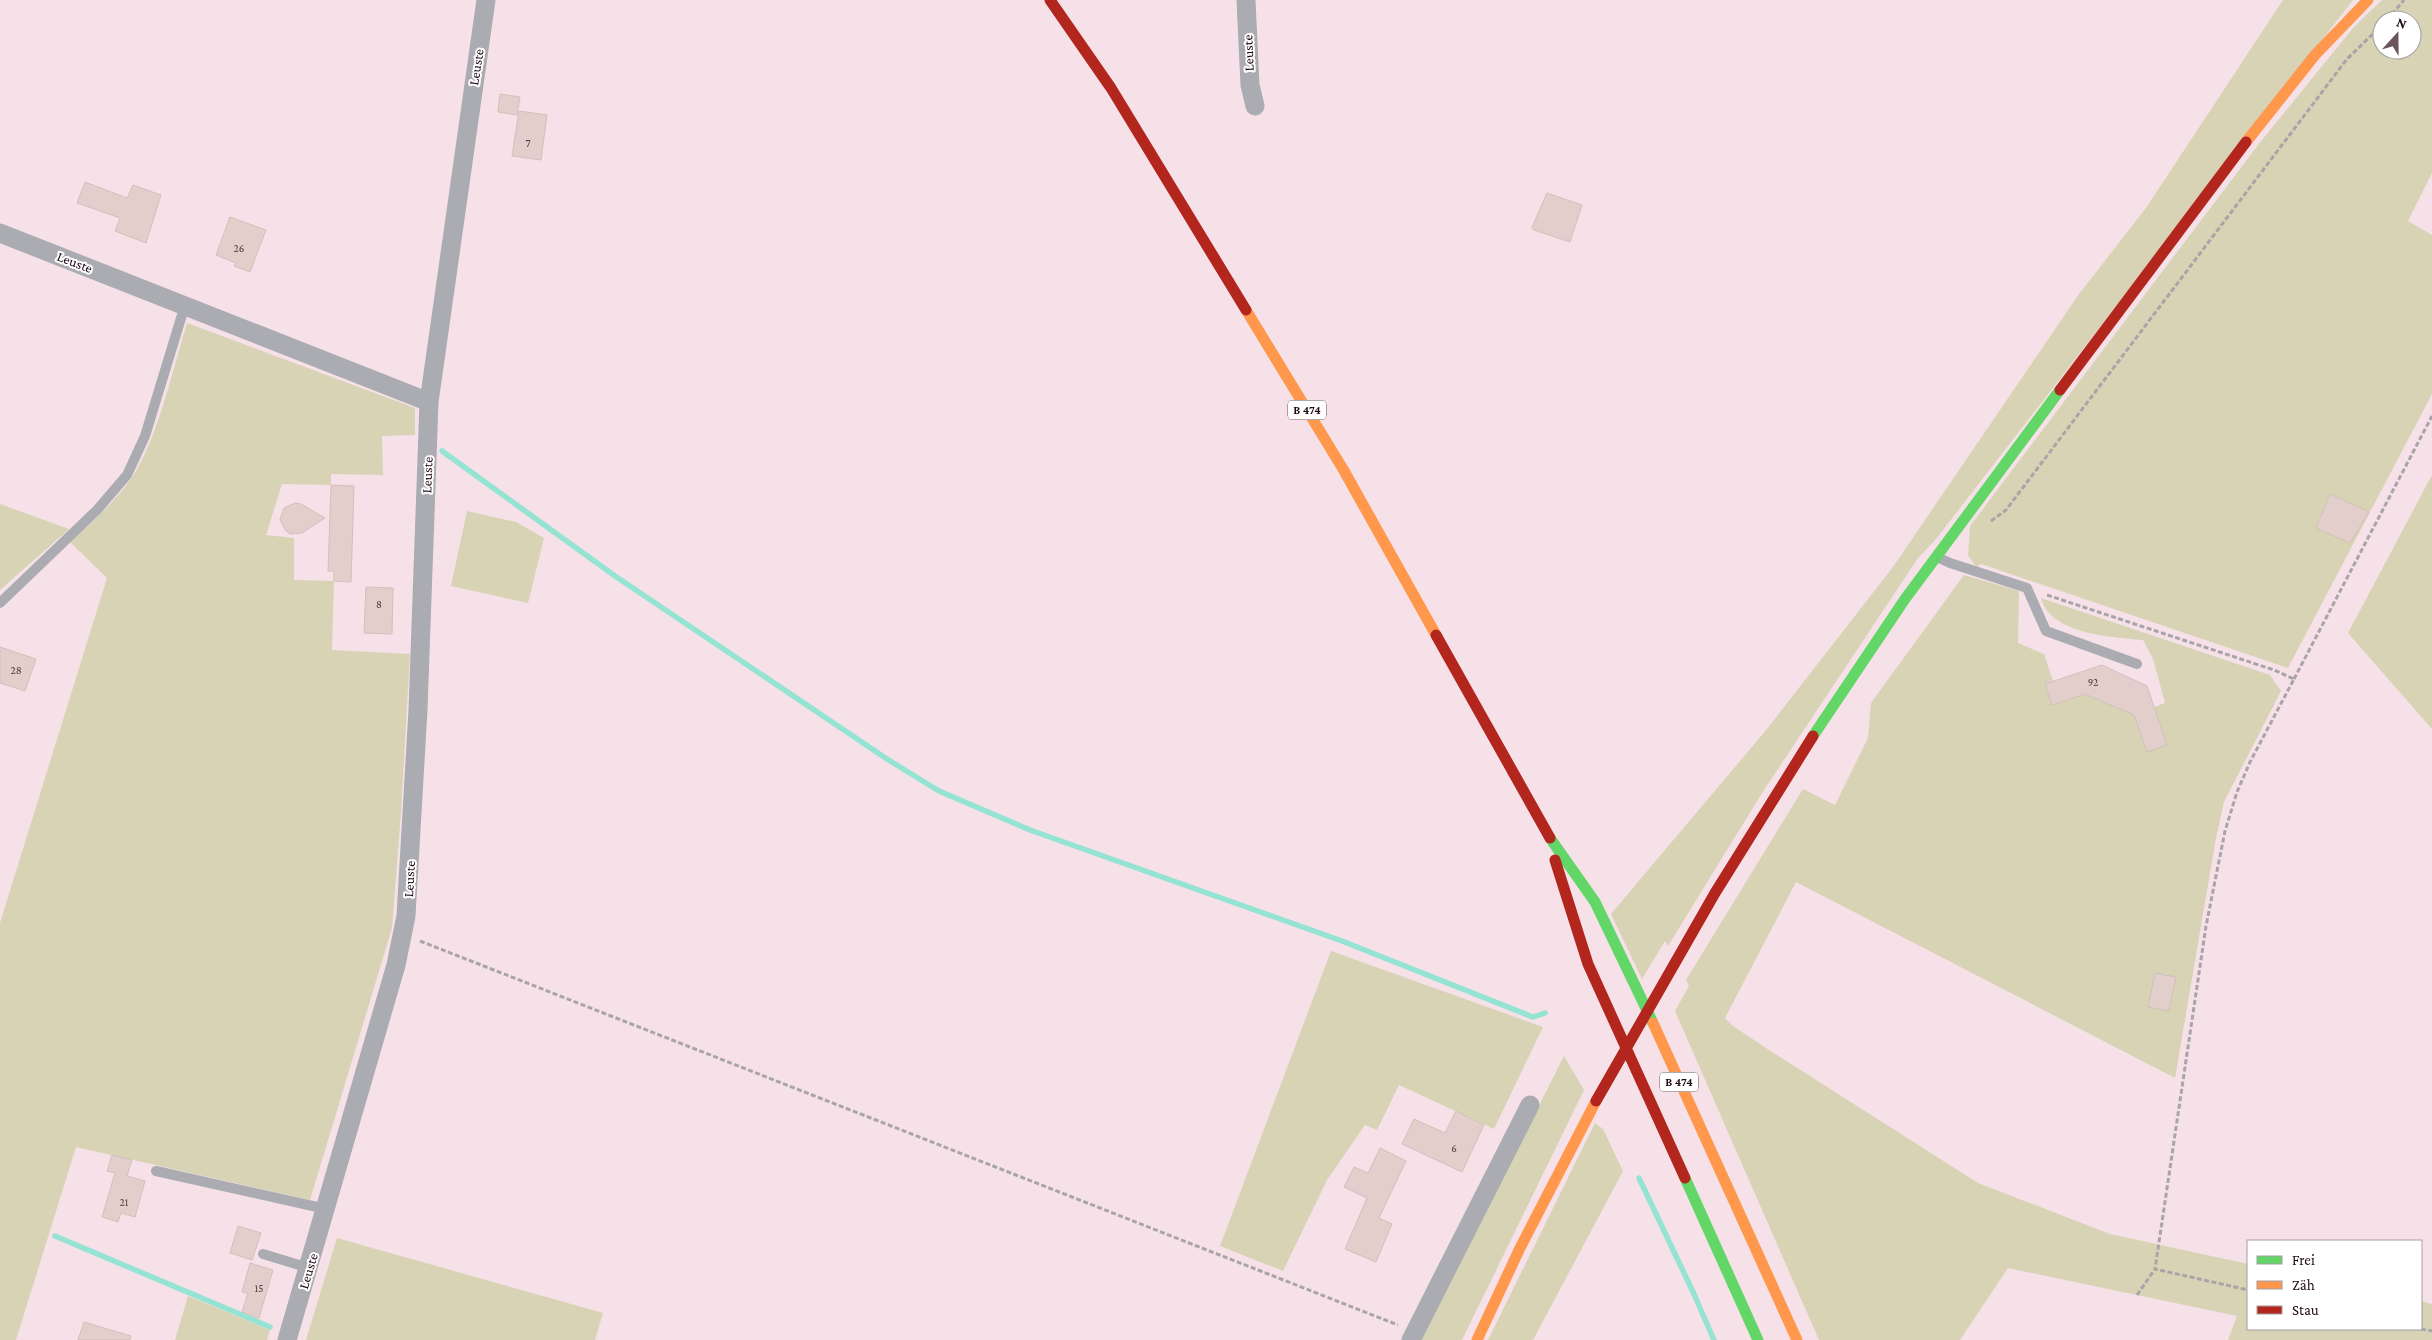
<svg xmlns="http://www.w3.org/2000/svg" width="2432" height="1340" font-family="'Crimson Pro',serif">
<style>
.green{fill:#d7d3b4;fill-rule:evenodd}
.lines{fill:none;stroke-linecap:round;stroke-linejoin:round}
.stream{stroke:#95e3d2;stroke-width:5.5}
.building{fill:#e2cfcb;stroke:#d3bfbb}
.path{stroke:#a9a4a8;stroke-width:3;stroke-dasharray:5 2.5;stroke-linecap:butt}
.lane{stroke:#ababb2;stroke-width:10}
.street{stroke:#ababb2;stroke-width:19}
.fast{stroke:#63d668;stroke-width:11}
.slow{stroke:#ff974d;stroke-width:11}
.jam{stroke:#b3261e;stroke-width:11}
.labels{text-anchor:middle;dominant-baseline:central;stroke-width:4;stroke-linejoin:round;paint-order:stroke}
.number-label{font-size:11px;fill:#503b41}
.shield{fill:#fff;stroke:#62545a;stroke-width:1}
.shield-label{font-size:12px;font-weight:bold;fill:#1f0a13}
.street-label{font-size:14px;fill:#1f0a13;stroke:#fff}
</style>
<rect width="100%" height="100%" fill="#f6e1e8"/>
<path class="green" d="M 2283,0 L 2353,0 L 1936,539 L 1918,558 L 1762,793 L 1668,946 L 1665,941 L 1642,979 L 1611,914 L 1767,729 L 1893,567 L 2079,294 L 2146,208 Z
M 2382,0 L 2432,0 L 2432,173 L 2408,221 L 2432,235 L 2432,394 L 2288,668 L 1981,564 L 1976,567 L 1968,555 L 1970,526 L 2258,145 L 2353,28 ZM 2382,20 L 2412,20 L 2412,50 L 2382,50 Z
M 187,323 L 415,408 L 415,435 L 382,436 L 383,475 L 331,474 L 331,485 L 282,484 L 266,535 L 294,538 L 294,580 L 334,581 L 332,650 L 410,654 L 401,812 L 392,928 L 310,1200 L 76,1147 L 16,1340 L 0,1340 L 0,923 L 107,578 L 70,542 C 92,523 113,503 131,479 C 157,441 173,369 187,323 Z
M 2432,475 L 2432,729 L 2348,633 Z
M 0,504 L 69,529 L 0,590 Z
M 467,511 L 516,522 L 544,538 L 528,603 L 451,586 Z
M 1964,575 L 2019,591 L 2018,643 L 2044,654 L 2053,681 L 2045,684 L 2052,705 L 2085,694 L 2134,715 L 2147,751 L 2167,744 L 2154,707 L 2165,703 L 2153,659 L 2143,640 C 2111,637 2050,634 2041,598 L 2270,675 L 2281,691 L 2224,802 L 2216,838 L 2175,1078 L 1796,882 L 1725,1018 L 1733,1026 L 1769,1050 L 1978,1183 L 2110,1234 L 2248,1264 L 2248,1329 L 2421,1329 L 2421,1301 L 2432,1304 L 2432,1340 L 2228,1340 L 2237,1316 L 2008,1268 L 1960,1340 L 1819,1340 L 1675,1011 L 1689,986 L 1686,980 L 1803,789 L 1835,805 L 1868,738 L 1871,703 Z
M 1331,951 L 1543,1027 L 1494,1129 L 1399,1085 L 1377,1130 L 1365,1125 L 1327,1180 L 1283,1271 L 1220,1246 Z
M 1564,1056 L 1584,1090 L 1462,1340 L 1421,1340 Z
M 1595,1123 L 1603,1129 L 1623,1171 L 1533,1340 L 1488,1340 Z
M 337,1238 L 603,1313 L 595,1340 L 306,1340 Z
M 188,1296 L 270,1330 L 267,1340 L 175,1340 Z"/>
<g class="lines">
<path class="stream" d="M 442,451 L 615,576 L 887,759 L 939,791 L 1030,830 L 1342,941 L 1533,1017 L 1545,1013
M 1639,1178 L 1694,1294 L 1714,1340
M 55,1236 L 270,1327"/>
</g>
<path class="building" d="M 500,94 L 520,97 L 517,115 L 498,112 Z
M 519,111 L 547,115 L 541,160 L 512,156 Z
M 85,182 L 127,198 L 133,185 L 161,195 L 146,243 L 115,231 L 120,218 L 77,203 Z
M 1547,193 L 1582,205 L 1570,242 L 1534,230 L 1532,227 Z
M 230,217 L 266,230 L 250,272 L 234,266 L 236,263 L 216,255 Z
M 331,485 L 354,486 L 351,582 L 334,581 L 334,571 L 328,571 Z
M 2330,494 L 2369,512 L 2350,543 L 2316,528 Z
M 295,503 L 301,504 L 325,518 L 302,533 L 290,534 L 285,530 L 280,519 L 284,508 Z
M 366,587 L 393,588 L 392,634 L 364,633 Z
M 0,647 L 36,659 L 25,691 L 0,683 Z
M 2102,665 L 2147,686 L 2167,745 L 2147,752 L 2134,715 L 2085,694 L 2052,705 L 2045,684 Z
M 2155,973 L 2176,977 L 2169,1011 L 2148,1007 Z
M 1456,1111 L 1484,1125 L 1462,1172 L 1402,1144 L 1414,1119 L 1445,1133 Z
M 1380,1148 L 1406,1161 L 1379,1218 L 1392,1224 L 1376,1262 L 1345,1249 L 1367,1198 L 1344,1187 L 1354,1167 L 1368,1173 Z
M 112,1155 L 132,1160 L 127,1176 L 145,1181 L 135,1217 L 121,1213 L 118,1222 L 102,1217 L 115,1173 L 107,1171 Z
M 238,1226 L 261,1233 L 252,1260 L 230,1253 Z
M 250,1263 L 273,1270 L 259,1318 L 242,1312 L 248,1293 L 242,1292 Z
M 84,1322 L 131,1336 L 130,1340 L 78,1340 Z"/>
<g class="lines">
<path class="path" d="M 2387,20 L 2404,0
M 1991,521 L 2006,510 L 2347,59 L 2382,25
M 2047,595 L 2274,670 L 2294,679 L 2250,762 L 2237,792 L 2225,831 L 2206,926 L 2155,1269 L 2248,1290
M 2294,679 L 2432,416
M 420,941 L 1398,1325
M 2137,1295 L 2155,1269
M 2421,1329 L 2432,1331"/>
<path class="lane" d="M 1937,557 L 1950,563 L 2027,588 L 2046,631 L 2137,664
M 0,603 L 97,510 L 127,475 L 145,436 L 185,305
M 156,1171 L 326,1209
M 263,1254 L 309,1268"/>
<path class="street" d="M 1246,0 L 1250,85 L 1255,106
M 0,233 L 429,402
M 287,1340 L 396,965 L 406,916 L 418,710 L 429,402 L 486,0
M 1411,1340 L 1530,1105"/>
<path class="fast" d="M 1813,736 L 1905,599 L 2060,390
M 1550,838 L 1595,902 L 1653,1023
M 1685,1178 L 1758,1340"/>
<path class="slow" d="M 2246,142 L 2315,55 L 2368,0
M 1246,310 L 1343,469 L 1436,635
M 1653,1023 L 1797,1340
M 1477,1340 L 1520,1248 L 1596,1101"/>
<path class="jam" d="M 1050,0 L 1111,88 L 1246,310
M 2060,390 L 2246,142
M 1436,635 L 1550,838
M 1555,860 L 1588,964 L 1685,1178
M 1596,1101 L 1715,893 L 1813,736"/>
</g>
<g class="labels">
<g class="number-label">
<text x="528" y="143">7</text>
<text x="239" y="248">26</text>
<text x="379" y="604">8</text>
<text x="16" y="670">28</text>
<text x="2093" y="682">92</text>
<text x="1454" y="1148">6</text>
<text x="124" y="1202">21</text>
<text x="259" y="1288">15</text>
</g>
<g class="shield">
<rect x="1288" y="400.5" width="38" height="19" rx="4"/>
<rect x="1660" y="1072.5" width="38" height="19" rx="4"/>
</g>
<g class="shield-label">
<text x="1307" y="410">B 474</text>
<text x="1679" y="1082">B 474</text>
</g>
<g class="street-label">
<text transform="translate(1248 53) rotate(-92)">Leuste</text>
<text transform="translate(476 67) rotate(-81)">Leuste</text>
<text transform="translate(75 262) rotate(21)">Leuste</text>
<text transform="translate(427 475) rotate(-88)">Leuste</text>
<text transform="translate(409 879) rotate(-87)">Leuste</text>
<text transform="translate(308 1271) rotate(-73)">Leuste</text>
</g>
</g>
<rect x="2247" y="1240" width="175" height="90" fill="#ffffff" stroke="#a59da1"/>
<rect x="2257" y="1256" width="25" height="8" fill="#63d668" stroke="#a59da1"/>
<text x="2292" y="1265" font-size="15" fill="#1f0a13">Frei</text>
<rect x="2257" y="1281" width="25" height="8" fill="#ff974d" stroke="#a59da1"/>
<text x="2292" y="1290" font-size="15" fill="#1f0a13">Zäh</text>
<rect x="2257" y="1306" width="25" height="8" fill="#b3261e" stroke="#a59da1"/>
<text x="2292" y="1315" font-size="15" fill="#1f0a13">Stau</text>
<g transform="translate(2397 35) rotate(21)"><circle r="24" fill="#ffffff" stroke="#a59da1"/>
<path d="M0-4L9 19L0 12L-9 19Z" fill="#6a555e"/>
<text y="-8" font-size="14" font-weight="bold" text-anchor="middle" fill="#1f0a13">N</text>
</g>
</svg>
